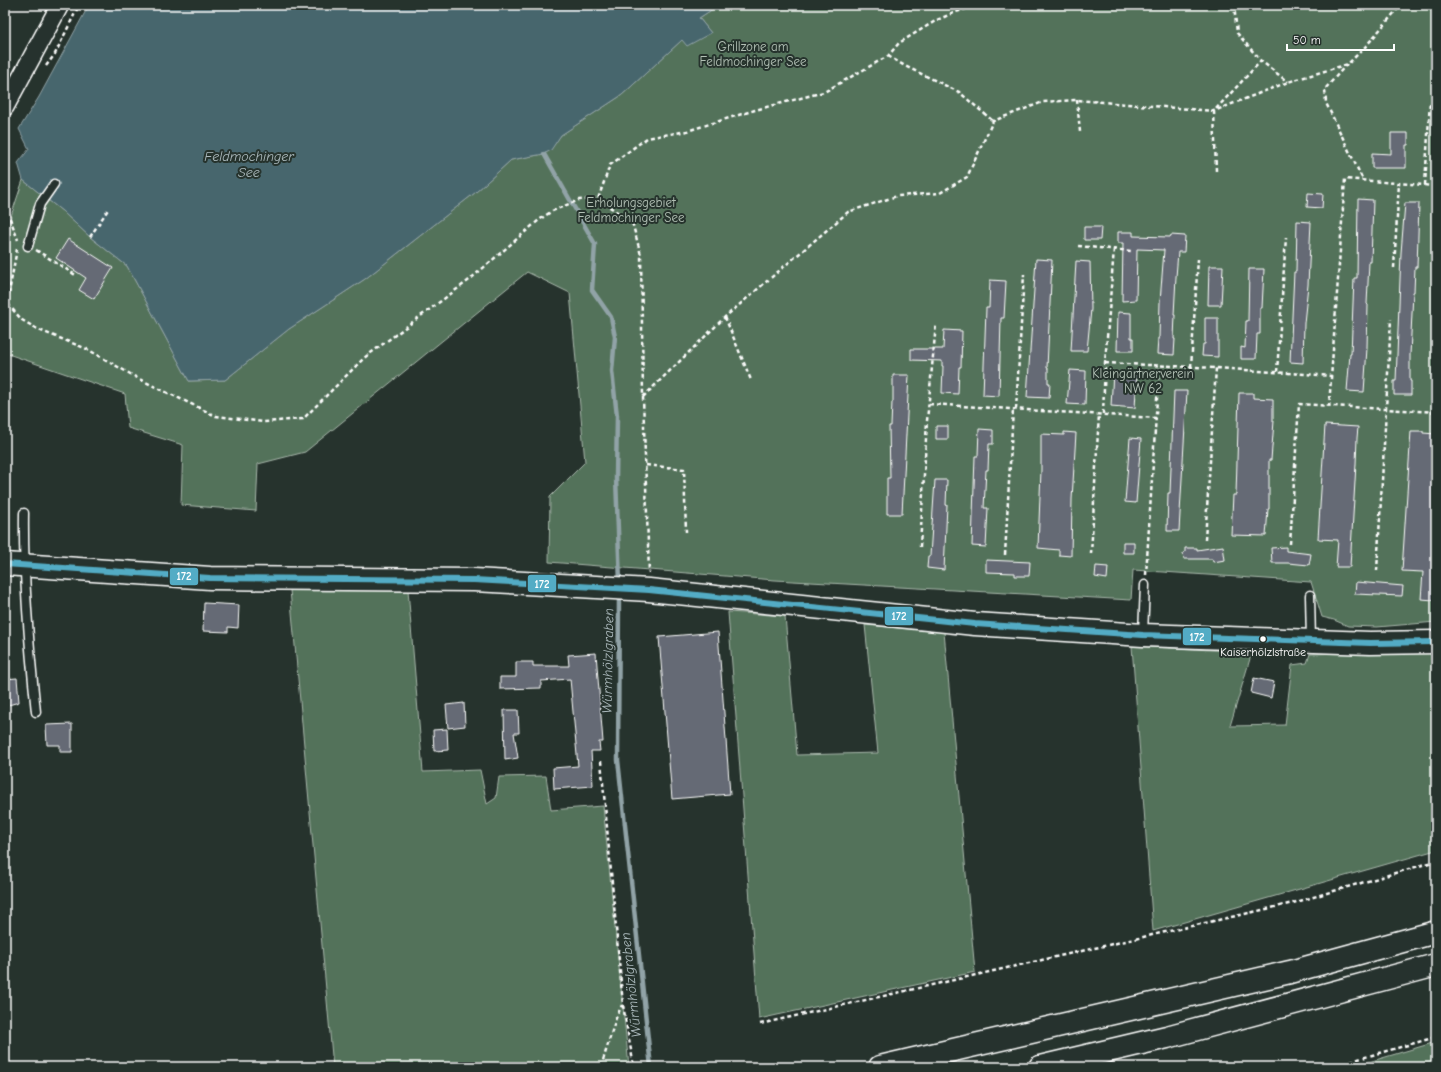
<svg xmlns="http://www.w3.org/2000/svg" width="1441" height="1072" font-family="'Comic Neue',sans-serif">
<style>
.green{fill:#53725a;stroke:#a9b8ac}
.water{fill:#47666d;stroke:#91a3a7}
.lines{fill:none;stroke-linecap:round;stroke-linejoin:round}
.stream{stroke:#91a3a7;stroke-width:4.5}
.building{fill:#656a74;stroke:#fff}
.lane-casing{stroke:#fff;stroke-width:11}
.street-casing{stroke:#fff;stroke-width:20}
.secondary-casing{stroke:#fff;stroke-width:25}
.highway-casing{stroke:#fff;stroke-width:25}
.path{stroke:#fff;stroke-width:2.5;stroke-dasharray:4 3;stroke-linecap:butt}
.lane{stroke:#26332d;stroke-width:8}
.street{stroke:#26332d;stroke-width:17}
.secondary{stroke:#26332d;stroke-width:22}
.highway{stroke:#26332d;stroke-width:22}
.bus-1-casing{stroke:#26332d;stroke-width:9}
.bus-1{stroke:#53acc5;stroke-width:6}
.bus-dot{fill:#fff;stroke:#26332d;stroke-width:1.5}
.labels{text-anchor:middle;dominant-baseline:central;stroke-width:4;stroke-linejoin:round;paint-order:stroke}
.bus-label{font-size:12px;fill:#fff;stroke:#26332d}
.park-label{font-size:13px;fill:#b2c0b5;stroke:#26332d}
.water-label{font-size:14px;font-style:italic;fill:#acbabd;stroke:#26332d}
.line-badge{stroke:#26332d;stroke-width:1.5}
.badge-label{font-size:11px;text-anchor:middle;font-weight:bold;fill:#fff}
</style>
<rect width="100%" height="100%" fill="#26332d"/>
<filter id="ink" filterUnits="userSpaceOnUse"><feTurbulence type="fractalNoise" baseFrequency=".025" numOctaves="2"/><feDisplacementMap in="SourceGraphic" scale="8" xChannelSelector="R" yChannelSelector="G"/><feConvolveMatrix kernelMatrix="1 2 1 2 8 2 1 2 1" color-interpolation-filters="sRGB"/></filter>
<g filter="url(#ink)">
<path class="green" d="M 719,5 L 1436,5 L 1436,622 L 1377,627 L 1348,626 L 1334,620 L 1322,617 L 1311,582 L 1133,570 L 1131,600 L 775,580 L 549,562 L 550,497 L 585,462 L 570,293 L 527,272 L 305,452 L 258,464 L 256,511 L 181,505 L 183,445 L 128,428 L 125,394 L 5,353 L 5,234 L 23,180 L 62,211 L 90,237 L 127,266 L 189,381 L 225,380 L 289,329 L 365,279 L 476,192 L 511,160 L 544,154 L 550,150 L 561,135 L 622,95 L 683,39 L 711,33 L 699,18 Z
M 290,590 L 408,590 L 423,772 L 480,770 L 487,804 L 496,798 L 499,777 L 546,776 L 551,810 L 603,806 L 629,1067 L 333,1067 Z
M 728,612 L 785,616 L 797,755 L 878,753 L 865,625 L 944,632 L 975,972 L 759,1019 Z
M 1132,646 L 1252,652 L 1230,726 L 1285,725 L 1292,665 L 1307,663 L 1310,654 L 1436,650 L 1436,850 L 1153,931 Z
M 1436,1042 L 1436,1067 L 1352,1067 Z"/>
<path class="water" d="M 89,5 L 719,5 L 699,18 L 711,33 L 687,46 L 682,40 L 622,95 L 561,135 L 551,150 L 544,154 L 511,160 L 476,192 L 365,279 L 289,329 L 225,380 L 189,381 L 127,266 L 90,237 L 62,211 L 23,180 L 18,163 L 29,149 L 19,129 L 39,97 Z"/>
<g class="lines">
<path class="stream" d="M 544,154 L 595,244 L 592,290 L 611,317 L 615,337 L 612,371 L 617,416 L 616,478 L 620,582
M 619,594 L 618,760 L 651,1067"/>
</g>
<path class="building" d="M 1391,133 L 1408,133 L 1408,145 L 1406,145 L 1406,168 L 1372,168 L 1372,153 L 1391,154 Z
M 1308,193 L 1323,194 L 1322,208 L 1307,207 Z
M 1358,199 L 1373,200 L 1371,262 L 1369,262 L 1367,304 L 1368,305 L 1367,348 L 1364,392 L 1347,391 L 1350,354 L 1351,354 L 1354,278 L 1357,278 Z
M 1405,203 L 1419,203 L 1417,267 L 1415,267 L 1414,292 L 1413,292 L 1410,355 L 1410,381 L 1411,381 L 1411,395 L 1394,395 L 1394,381 L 1396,381 L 1401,253 Z
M 1297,221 L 1311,222 L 1308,285 L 1304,323 L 1303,363 L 1290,362 L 1294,272 L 1296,272 Z
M 1084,227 L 1101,227 L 1100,240 L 1084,240 Z
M 1118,232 L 1133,232 L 1133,236 L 1170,237 L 1171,235 L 1185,236 L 1184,252 L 1178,252 L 1176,277 L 1174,315 L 1175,315 L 1174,339 L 1175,339 L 1174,355 L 1157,354 L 1158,338 L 1159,338 L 1160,302 L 1164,250 L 1137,249 L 1136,300 L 1122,301 L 1123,243 L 1118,243 Z
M 68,239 L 113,268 L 94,299 L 79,290 L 86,278 L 56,258 Z
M 1036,259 L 1052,260 L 1047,368 L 1048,368 L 1048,383 L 1050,383 L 1049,398 L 1027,397 Z
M 1076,261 L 1090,262 L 1091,309 L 1087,351 L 1071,351 Z
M 1209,266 L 1223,266 L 1221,305 L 1208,305 Z
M 1249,269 L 1264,269 L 1262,308 L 1260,308 L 1260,334 L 1257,334 L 1256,359 L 1241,359 L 1241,347 L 1245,348 L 1246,321 L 1248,321 Z
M 990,280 L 1006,281 L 1004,318 L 1001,318 L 999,396 L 983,395 L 986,308 L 989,308 Z
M 1118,312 L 1131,313 L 1131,338 L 1133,338 L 1133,351 L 1117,351 Z
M 1205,318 L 1218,318 L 1218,357 L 1202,356 L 1203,344 L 1205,344 Z
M 944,330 L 962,331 L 961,367 L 959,367 L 958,394 L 942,393 L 943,366 L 942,366 L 942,361 L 911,360 L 911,349 L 943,349 Z
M 1070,370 L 1086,371 L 1085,405 L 1067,404 Z
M 1113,372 L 1137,374 L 1135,408 L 1111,406 Z
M 893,375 L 909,375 L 902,514 L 887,514 L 887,478 L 890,478 L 889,426 L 891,426 L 892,402 L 893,402 Z
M 1174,391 L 1187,391 L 1179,531 L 1167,531 L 1168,493 L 1170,493 Z
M 1239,393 L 1253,393 L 1253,398 L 1273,399 L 1273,421 L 1274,421 L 1271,460 L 1269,460 L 1269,509 L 1268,509 L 1266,536 L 1231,535 L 1233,495 L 1236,495 Z
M 1325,425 L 1358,427 L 1357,438 L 1356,464 L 1350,567 L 1336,567 L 1338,540 L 1318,539 Z
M 936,426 L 948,426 L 948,439 L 936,439 Z
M 979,429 L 993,430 L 993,444 L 989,444 L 988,470 L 986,470 L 984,508 L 988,508 L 986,547 L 972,546 L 975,456 L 978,456 Z
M 1411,431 L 1423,431 L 1423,433 L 1436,434 L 1436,581 L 1434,600 L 1421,599 L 1423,572 L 1402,571 Z
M 1064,432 L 1076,433 L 1072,499 L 1071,556 L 1059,555 L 1059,550 L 1038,548 L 1041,470 L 1041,434 L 1064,435 Z
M 1130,438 L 1141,439 L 1136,503 L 1125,502 Z
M 935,480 L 947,480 L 946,505 L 947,505 L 944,570 L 927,568 L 928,556 L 930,556 Z
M 1123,542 L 1134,542 L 1134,553 L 1123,553 Z
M 1223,546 L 1225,560 L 1213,562 L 1212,559 L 1184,559 L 1183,553 L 1185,552 L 1185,548 L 1197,548 L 1197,550 Z
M 1286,547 L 1286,551 L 1311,554 L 1309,565 L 1288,563 L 1272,563 L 1271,548 Z
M 986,560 L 1030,562 L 1029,576 L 1015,576 L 1015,573 L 986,572 Z
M 1096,566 L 1108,567 L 1107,579 L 1095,577 Z
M 1356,582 L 1403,586 L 1402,596 L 1355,594 Z
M 204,603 L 239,605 L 238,628 L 228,627 L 228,632 L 203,631 Z
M 718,632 L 730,794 L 672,799 L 659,637 Z
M 596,653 L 603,742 L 599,742 L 600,751 L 591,751 L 593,786 L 554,789 L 553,768 L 578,766 L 570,679 L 541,681 L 541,688 L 500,689 L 500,677 L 516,677 L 516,662 L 533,662 L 533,666 L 569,666 L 568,655 Z
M 17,678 L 19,702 L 5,706 L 5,679 Z
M 1254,678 L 1274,682 L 1271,698 L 1251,693 Z
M 464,703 L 465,726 L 448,728 L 446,705 Z
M 504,710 L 518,710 L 519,733 L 514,733 L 518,758 L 505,760 Z
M 72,724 L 72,752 L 60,752 L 60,745 L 47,745 L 46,725 Z
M 447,729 L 448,750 L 434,751 L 433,730 Z"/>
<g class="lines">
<g class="lane-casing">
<path id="lane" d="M 28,246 L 40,204 L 54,184
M 24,513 C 23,579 29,646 36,712
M 1310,595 L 1311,641
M 1143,634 L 1145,585"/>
</g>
<g class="street-casing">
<path id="street" d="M 5,107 L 60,5"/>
</g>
<g class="secondary-casing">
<path id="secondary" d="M 5,564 L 210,578 L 474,580 L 649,590 L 975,624 L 1143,635 L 1370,643 L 1436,642"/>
</g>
<g class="highway-casing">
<path id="highway" d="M 880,1067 L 1290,972 L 1436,932
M 1040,1067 L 1167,1037 L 1436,965"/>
</g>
<path class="path" d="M 1234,5 L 1237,33 L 1261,61 L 1288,82
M 888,56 L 905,66 L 959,92 L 993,121
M 1347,64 L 1325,89 L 1326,103 L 1363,180
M 46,66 L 55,54 L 79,5
M 1077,100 L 1080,132
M 5,126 L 8,121
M 1216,171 L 1214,111 L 1261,61
M 1425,185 L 1430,101
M 598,199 L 632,222 L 641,255 L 643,397 L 649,573
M 5,205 L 18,240
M 90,237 L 109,208
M 1078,246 L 1132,251
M 17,249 L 7,303 L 22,320 L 39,330 L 87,349 L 139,379 L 216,416 L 264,422 L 303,419 L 364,358 L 468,281 L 539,220 L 552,211 L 579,200 L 598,199 L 610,165 L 647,138 L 687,131 L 755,110 L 824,92 L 888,56 L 899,43 L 937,20 L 956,12 L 979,5
M 36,250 L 77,276
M 1394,268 L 1399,183
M 725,317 L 751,380
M 1105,363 L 1216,368 L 1332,376
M 1191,367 L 1198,259
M 1277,372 L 1286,237
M 643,397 L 725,317 L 848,212 L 897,196 L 940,193 L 967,177 L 993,121 L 1043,102 L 1077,100 L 1214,111 L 1288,82 L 1348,64 L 1366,46 L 1401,5
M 929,404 L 1156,418
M 1329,407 L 1345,179 L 1436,186
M 1016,409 L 1024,274
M 1103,414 L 1105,363 L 1114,249
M 646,465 L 684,469 L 686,532
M 1205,540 L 1216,368
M 1290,544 L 1299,404 L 1436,412
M 920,547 L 927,421 L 936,324
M 1091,554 L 1099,414
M 1005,555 L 1013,409
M 1377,571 L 1391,319
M 1146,575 L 1159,366
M 601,761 L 623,1005 L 634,1067
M 760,1024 L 1293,903 L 1436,861
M 601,1067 L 616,1018 L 622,1005
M 1330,1067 L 1436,1037"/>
<use href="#lane" class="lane"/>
<use href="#street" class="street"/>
<use href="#secondary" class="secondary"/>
<use href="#highway" class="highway"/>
<g class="bus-1-casing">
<path id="bus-1" d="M 5,564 L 210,578 L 474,580 L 649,590 L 975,624 L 1143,635 L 1370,643 L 1436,642"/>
</g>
<use href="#bus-1" class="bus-1"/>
</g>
</g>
<circle class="bus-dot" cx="1263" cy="639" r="3.5"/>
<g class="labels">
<g class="bus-label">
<text x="1263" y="652">Kaiserhölzlstraße</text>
</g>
<g class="park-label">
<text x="753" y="46">Grillzone am<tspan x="753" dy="15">Feldmochinger See</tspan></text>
<text x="631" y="202">Erholungsgebiet<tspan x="631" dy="15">Feldmochinger See</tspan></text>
<text x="1143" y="373">Kleingärtnerverein<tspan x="1143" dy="15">NW 62</tspan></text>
</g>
<g class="water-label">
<text x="249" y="156">Feldmochinger<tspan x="249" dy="16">See</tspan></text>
<text transform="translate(608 661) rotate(-89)">Würmhölzlgraben</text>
<text transform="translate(631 985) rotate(-96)">Würmhölzlgraben</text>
</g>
</g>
<g class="line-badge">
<rect x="169" y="567" width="30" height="19" rx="4" fill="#53acc5"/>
<rect x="527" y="574" width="30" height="19" rx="4" fill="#53acc5"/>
<rect x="884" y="606" width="30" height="20" rx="4" fill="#53acc5"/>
<rect x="1182" y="627" width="30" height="19" rx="4" fill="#53acc5"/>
</g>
<g class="badge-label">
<text x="184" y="580">172</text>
<text x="542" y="588">172</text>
<text x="899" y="620">172</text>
<text x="1197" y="641">172</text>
</g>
<rect width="1441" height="1072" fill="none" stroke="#26332d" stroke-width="20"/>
<rect x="10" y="10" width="1421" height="1052" fill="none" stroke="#fff" stroke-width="1.5" filter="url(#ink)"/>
<path d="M1287 44v6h107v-6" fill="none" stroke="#ffffff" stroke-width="2"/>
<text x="1293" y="44" font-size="12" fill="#ffffff" stroke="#26332d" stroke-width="3" paint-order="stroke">50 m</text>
</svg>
